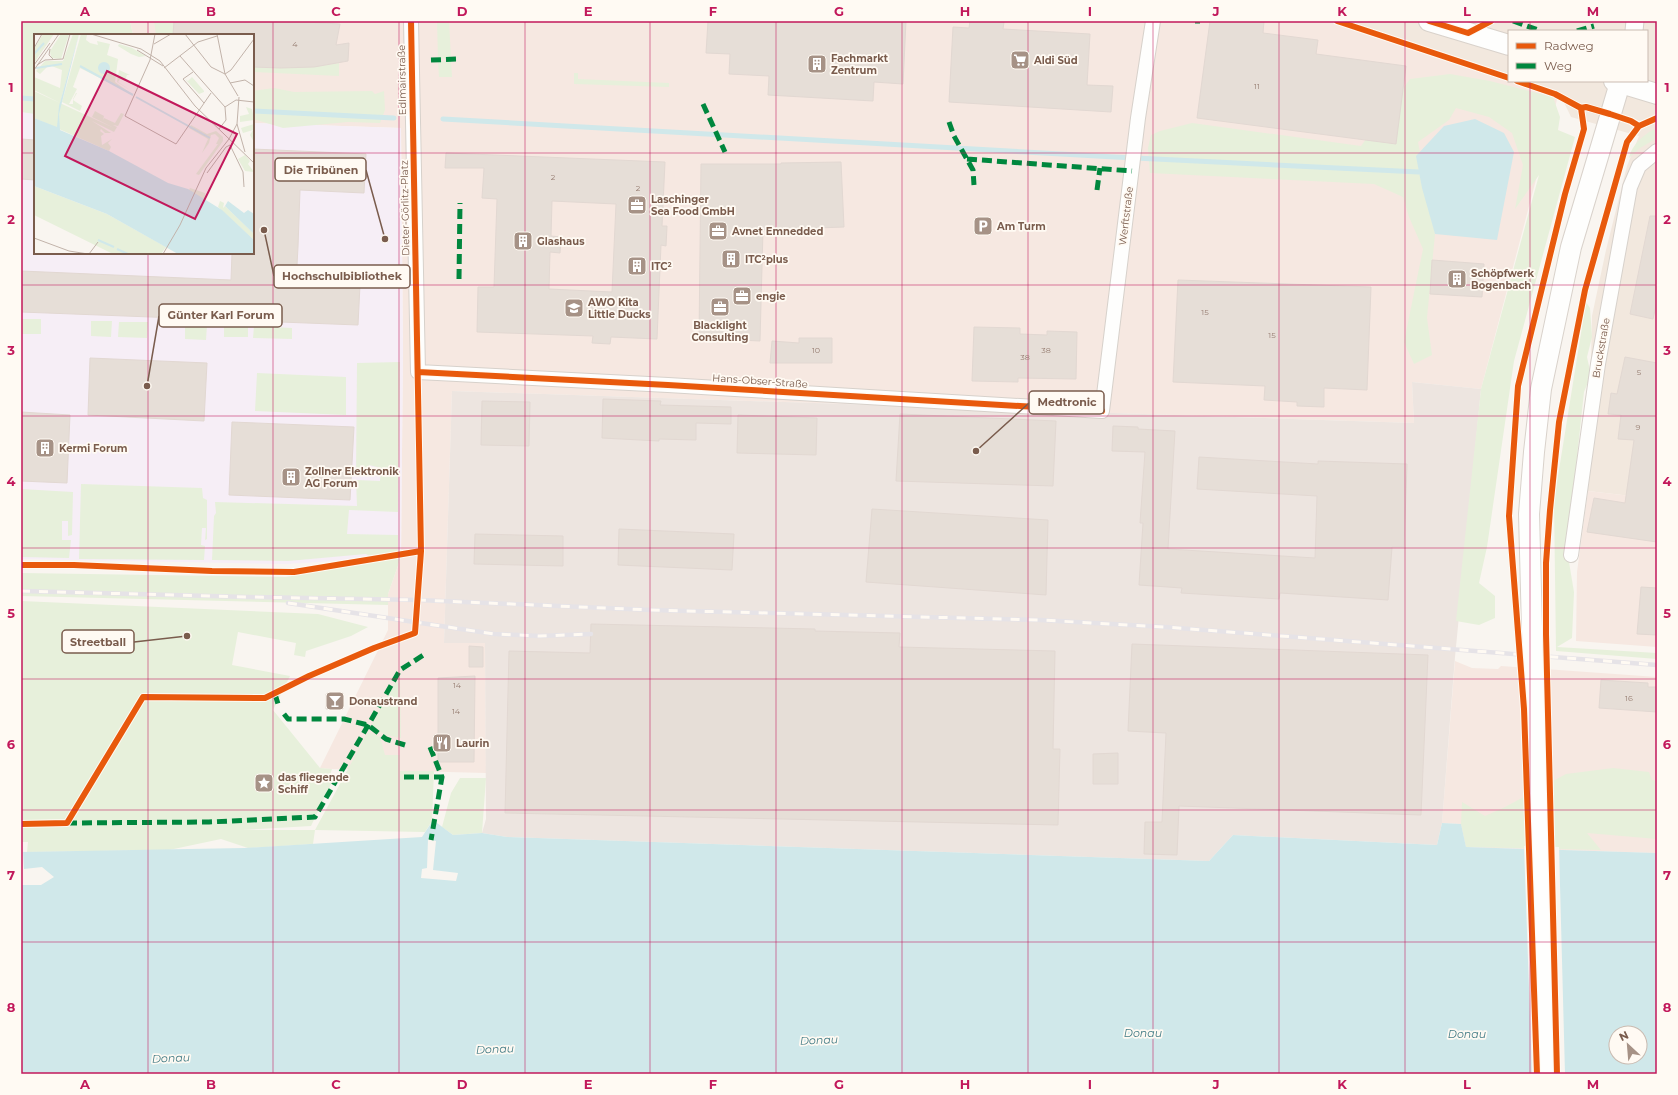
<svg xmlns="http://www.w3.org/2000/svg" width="1678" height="1095" font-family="Montserrat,sans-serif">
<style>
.residential{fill:#f2e8de}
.commercial{fill:#f6e8e1}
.industrial{fill:#ede5e0}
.education{fill:#f6eef6}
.green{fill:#e7f0db}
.water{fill:#d0e8ea;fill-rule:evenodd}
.pier{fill:#f9f5f0}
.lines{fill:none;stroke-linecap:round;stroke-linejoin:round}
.stream{stroke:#d0e8ea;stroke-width:5}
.building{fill:#e6ded7;stroke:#e2d8d2;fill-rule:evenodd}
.minor-casing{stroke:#d7d1cb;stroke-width:16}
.tertiary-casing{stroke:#d7d1cb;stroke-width:19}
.secondary-casing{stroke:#d9d2cb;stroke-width:22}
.minor{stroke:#fefefd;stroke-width:14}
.tertiary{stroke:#fefefd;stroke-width:17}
.secondary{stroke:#fefefd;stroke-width:20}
.rail-casing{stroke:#e6e3e7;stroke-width:4.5}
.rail{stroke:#fffaf3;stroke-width:3;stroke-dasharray:9;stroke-linecap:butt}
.secondary-bridge-casing{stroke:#d9d2cb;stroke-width:22;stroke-linecap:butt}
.secondary-bridge{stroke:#fefefd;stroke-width:20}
.quiet{stroke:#00873e;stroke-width:5;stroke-dasharray:10 5;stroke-linecap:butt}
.cycleway-casing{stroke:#fffaf3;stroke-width:8}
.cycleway{stroke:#e8590c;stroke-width:6}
.grid{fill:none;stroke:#c2185b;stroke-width:1;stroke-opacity:0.55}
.labels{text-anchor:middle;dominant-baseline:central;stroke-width:3.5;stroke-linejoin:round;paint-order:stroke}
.number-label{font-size:8px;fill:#977e72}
.poi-label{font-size:10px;font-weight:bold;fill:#7a5c4d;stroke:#fffaf3;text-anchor:start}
.street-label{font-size:10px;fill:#7a5c4d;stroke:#fffaf3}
.water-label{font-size:11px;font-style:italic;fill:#437c86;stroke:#fffaf3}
.inset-river{fill:none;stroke:#d0e8ea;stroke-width:2}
.inset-road{fill:none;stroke:#c2b3aa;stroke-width:1}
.view{fill:#c2185b;fill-opacity:0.15;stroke:#c2185b;stroke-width:2}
.inset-edge{fill:none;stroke:#7a5c4d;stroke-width:2}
.leader{fill:none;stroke:#7a5c4d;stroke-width:1.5}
.callout-dot{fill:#7a5c4d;stroke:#fffaf3;stroke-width:1.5}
.callout{fill:#fffaf3;stroke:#7a5c4d;stroke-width:1.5}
.callout-label{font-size:11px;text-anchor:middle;font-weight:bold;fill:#7a5c4d}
.neatline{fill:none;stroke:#c2185b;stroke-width:1.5}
.grid-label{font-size:13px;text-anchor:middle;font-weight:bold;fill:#c2185b}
</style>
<rect width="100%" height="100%" fill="#f9f5f0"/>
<path class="residential" d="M 1347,21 L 1657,21 L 1657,499 L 1588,491 L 1592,316 L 1606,250 L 1627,166 L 1639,136 L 1571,117 L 1559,92 L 1525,81 L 1647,81 L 1647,31 L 1509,31 L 1509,76 Z"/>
<path class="commercial" d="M 130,21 L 1347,21 L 1509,76 L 1509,81 L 1525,81 L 1559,92 L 1481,389 L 1412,382 L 1414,423 L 452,391 L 444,643 L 485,643 L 486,773 L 332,769 L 320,768 L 388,630 L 388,594 L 401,557 L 403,349 L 401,128 L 253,123 L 253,35 L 133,35 Z
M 1588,491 L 1657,499 L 1657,647 L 1576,641 L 1577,572 Z
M 1455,661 L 1472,668 L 1498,669 L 1501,666 L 1657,677 L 1657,853 L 1466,847 L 1461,824 L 1442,823 Z"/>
<path class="industrial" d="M 1412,382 L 1481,389 L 1455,657 L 1442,823 L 1437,845 L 1233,835 L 1209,861 L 507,837 L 482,833 L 486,819 L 485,643 L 444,643 L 452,391 L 1414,423 Z"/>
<path class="education" d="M 21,112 L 35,112 L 35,253 L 253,253 L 253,123 L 401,128 L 403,349 L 401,557 L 286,564 L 21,559 Z"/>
<path class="green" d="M 21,21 L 130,21 L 133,35 L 35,35 L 35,114 L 21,112 Z
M 154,21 L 174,21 L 173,35 L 156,35 Z
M 437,21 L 449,21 L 451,58 L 438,59 Z
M 451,61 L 452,77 L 439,77 L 438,62 Z
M 339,63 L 339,76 L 253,72 L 253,67 C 282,68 310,68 339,63 Z
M 574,73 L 578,73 L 578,79 L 669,83 L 669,87 L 574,84 Z
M 1450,74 L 1490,81 L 1553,97 L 1560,117 L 1558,130 L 1575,137 L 1514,361 L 1487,547 L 1479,583 L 1495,596 L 1495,618 L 1479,625 L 1456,621 L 1481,389 L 1539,175 L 1515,209 L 1523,165 L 1512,133 L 1489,117 L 1456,108 L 1449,120 L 1418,142 L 1435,234 L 1427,318 L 1432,355 L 1414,364 L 1404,342 L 1423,249 L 1409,217 L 1403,197 L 1374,184 L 1150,173 L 1148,148 L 1151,135 L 1160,131 L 1192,123 L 1361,146 L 1410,79 Z
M 274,88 L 294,92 L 372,91 L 375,94 L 384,91 L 385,110 L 380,123 L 348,122 L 283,128 L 253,119 L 253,91 Z
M 1654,129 L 1657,138 L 1640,148 L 1629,158 C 1631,146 1643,135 1654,129 Z
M 1586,302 L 1590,308 L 1592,337 L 1587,357 L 1591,375 L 1584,392 L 1567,550 L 1574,592 L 1572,638 L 1557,647 L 1657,653 L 1657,659 L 1556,651 L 1554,501 Z
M 21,319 L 41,319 L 41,334 L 21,334 Z
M 91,321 L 112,321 L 111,337 L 91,336 Z
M 119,322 L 148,322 L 147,338 L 118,337 Z
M 185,325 L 207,325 L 206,340 L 185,339 Z
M 224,326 L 248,327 L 248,337 L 224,337 Z
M 254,326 L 292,328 L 292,339 L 253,338 Z
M 400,362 L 398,512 L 349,510 L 347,534 L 398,535 L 398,553 L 369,556 L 366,554 L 288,561 L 212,560 L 214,516 L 216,513 L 215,502 L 357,506 L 356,480 L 380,481 L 381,468 L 369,465 L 367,474 L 356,474 L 357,363 Z
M 257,373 L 346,377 L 346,415 L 255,411 Z
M 81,484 L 202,488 L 203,498 L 207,500 L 207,539 L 205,540 L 206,528 L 202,528 L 201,545 L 205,546 L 204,560 L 79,559 Z
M 21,489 L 73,492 L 72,535 L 68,536 L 68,521 L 62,521 L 62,540 L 71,540 L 69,558 L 21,557 Z
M 401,557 L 388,594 L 388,605 L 21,596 L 21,573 L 286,577 Z
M 21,601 L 318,614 L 368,627 L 351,636 L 306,651 L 305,657 L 294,655 L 296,643 L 238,632 L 232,665 L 290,676 L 273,710 L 320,768 L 332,769 L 329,778 L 332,782 L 311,826 L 243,830 L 315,830 L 368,732 L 380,737 L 385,755 L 400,755 L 400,771 L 434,771 L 432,821 L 425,832 L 315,830 L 313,844 L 248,848 L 221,839 L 169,850 L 27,852 L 28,842 L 21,842 Z
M 395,682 L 400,683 L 401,738 L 385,735 L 372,725 Z
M 1613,768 L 1649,772 L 1652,780 L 1657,781 L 1657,839 L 1587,833 L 1601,850 L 1466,847 L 1461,824 L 1462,802 L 1485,816 L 1505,807 L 1566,774 Z
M 460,778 L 486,778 L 482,833 L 453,835 L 442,827 L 451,793 Z"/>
<path class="water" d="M 1475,119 L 1504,133 L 1514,152 L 1497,240 L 1435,234 L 1422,188 L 1416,156 L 1444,126 Z
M 433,820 L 453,835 L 482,833 L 507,837 L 1209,861 L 1233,835 L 1437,845 L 1442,823 L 1461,824 L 1466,847 L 1657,853 L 1657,1074 L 21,1074 L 21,852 L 244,848 L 422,837 ZM 1616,1033 L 1640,1033 L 1640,1057 L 1616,1057 Z"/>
<path class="pier" d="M 428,839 L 436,841 L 433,870 L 458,873 L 456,881 L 421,878 L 422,869 L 427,868 Z
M 1524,846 L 1559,847 L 1565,1074 L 1532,1074 Z
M 21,850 L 23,850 L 24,869 L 42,867 L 54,877 L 41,885 L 21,885 Z"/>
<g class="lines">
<path class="stream" d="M 21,98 L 35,99
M 253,111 L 394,118
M 443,119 L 1115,157 L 1419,172"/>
</g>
<path class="building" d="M 174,21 L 289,21 L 340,24 L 336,45 L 349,43 L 348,61 L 314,67 L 280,68 L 253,67 L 253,35 L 173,35 Z
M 708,21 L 906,21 L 903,84 L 874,82 L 873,101 L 768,95 L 769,76 L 729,74 L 730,54 L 706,53 Z
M 970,21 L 1004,22 L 1003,29 L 1090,34 L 1087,85 L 1113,86 L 1111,112 L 949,102 L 953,27 L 969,28 Z
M 1210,21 L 1264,21 L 1263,33 L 1318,40 L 1316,54 L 1406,66 L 1396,144 L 1197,118 Z
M 21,139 L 35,140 L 35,180 L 21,179 Z
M 253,149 L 366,154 L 364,193 L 300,190 L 298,247 L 296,283 L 360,285 L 358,325 L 21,312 L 21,271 L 231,280 L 232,253 L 253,253 Z
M 446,153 L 665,162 L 662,226 L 667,226 L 666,246 L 661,245 L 657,339 L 611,337 L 610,344 L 592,343 L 593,336 L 477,332 L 478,287 L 494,287 L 497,199 L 482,198 L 484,168 L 445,168 ZM 552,201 L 616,204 L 612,292 L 549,289 L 550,252 L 560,253 L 561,237 L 551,236 Z
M 841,162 L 844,227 L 763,230 L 760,341 L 699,338 L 701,164 L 781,164 L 781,163 Z
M 1650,216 L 1657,216 L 1657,301 L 1653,319 L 1630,314 Z
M 1432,260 L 1484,264 L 1482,297 L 1430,294 Z
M 1178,280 L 1371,287 L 1367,390 L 1324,388 L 1324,407 L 1297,406 L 1297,402 L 1264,400 L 1265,386 L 1173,382 Z
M 974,327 L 1020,328 L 1020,334 L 1047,335 L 1047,331 L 1077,332 L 1076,379 L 1018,378 L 1018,382 L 972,381 Z
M 799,338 L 832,338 L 832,363 L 770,363 L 772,341 L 799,343 Z
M 1625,357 L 1657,363 L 1657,542 L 1587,532 L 1594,498 L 1625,503 L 1634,440 L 1618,439 L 1621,415 L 1608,414 L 1611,393 L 1617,394 Z
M 90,358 L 207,363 L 204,421 L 88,415 Z
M 603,399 L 661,401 L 660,405 L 731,407 L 731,424 L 696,423 L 696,440 L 659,439 L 659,441 L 602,438 Z
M 482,401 L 530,402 L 529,446 L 481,445 Z
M 21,412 L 70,415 L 67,483 L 21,481 Z
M 900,414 L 1056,421 L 1053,486 L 896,481 Z
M 738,415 L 817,418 L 816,455 L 737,453 Z
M 232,422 L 354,427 L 350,500 L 229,495 Z
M 1113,426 L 1138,427 L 1138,429 L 1175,431 L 1168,549 L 1315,558 L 1317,496 L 1197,489 L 1199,457 L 1318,464 L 1318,461 L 1407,464 L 1404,547 L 1392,547 L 1388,600 L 1280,593 L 1279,599 L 1181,593 L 1182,588 L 1139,585 L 1143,523 L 1140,523 L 1145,452 L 1112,451 Z
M 872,509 L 1048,520 L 1046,595 L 866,582 Z
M 619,529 L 734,534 L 732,570 L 618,565 Z
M 475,534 L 563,536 L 563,566 L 474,564 Z
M 1641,587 L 1657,588 L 1657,635 L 1637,634 Z
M 591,624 L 815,629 L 815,631 L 900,633 L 899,647 L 1055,651 L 1053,749 L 1060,749 L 1058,825 L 505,813 L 509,651 L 590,653 Z
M 1132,644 L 1428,655 L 1421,815 L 1179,806 L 1177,855 L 1144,854 L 1145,822 L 1162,822 L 1166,733 L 1128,731 Z
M 469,646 L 483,647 L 483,667 L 469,667 Z
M 475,676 L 474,762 L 438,762 L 438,678 Z
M 1601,680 L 1648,683 L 1648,687 L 1657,687 L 1657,712 L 1599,708 Z
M 326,694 L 343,694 L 343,709 L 326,709 Z
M 1118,753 L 1118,784 L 1093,784 L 1093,754 Z"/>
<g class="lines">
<g class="minor-casing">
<path id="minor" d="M 411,21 L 418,372 L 668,385 L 1102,411 L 1138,118 L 1153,21
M 1571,555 L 1598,364 L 1630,187 L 1639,166 L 1657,151"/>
</g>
<g class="tertiary-casing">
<path id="tertiary" d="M 1634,31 L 1635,21"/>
</g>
<g class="secondary-casing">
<path id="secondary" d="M 1429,21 L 1509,45
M 1614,81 L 1657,94
M 1532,629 L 1529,514 L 1534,452 L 1541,389 L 1571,247 L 1620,83"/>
</g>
<use href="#minor" class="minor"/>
<use href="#tertiary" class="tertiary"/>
<use href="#secondary" class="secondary"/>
<g class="rail-casing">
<path id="rail" d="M 21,591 L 248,597 L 418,600 L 651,610 L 1040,620 L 1165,627 L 1657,665
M 288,603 L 494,634 L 540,636 L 591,634"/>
</g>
<use href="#rail" class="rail"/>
<g class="secondary-bridge-casing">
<path id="secondary-bridge" d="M 1532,629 L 1547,1074"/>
</g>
<use href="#secondary-bridge" class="secondary-bridge"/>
<path class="quiet" d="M 1195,21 L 1200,21
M 1513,21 L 1541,31
M 1577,31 L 1594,26
M 431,60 L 459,59
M 703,104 L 725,152
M 949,122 L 954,136 L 973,170 L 974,185
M 967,159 L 1132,171
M 1097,190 L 1100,168
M 459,279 L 460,203
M 275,694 L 278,704
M 284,714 L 288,719 L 344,719 L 368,725 L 386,739 L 405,745
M 430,747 L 442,777 L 431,840
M 404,777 L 442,777
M 67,823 L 209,822 L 315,817 L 400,670 L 425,654"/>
<g class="cycleway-casing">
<path id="cycleway" d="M 1337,21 L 1509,78
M 1429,21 L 1468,33 L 1491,21
M 1517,81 L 1555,94 L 1581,108 L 1586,107 L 1610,114 L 1631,121 L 1639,126
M 418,372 L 668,385 L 1102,411
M 21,565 L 74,565 L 212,571 L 294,572 L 421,551
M 21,824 L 67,823 L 143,697 L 265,698 L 309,676 L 374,648 L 415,633 L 421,551 L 411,21
M 1537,1074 L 1524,709 L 1509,516 L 1518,386 L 1565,194 L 1584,129 L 1581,108
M 1557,1074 L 1546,634 L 1546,563 L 1550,510 L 1559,422 L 1585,290 L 1627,142 L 1639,126 L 1657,118"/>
</g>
<use href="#cycleway" class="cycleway"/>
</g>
<path class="grid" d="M 148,21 L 148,35M 273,21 L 273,1074M 399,21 L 399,1074M 525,21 L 525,1074M 650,21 L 650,1074M 776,21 L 776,1074M 902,21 L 902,1074M 1028,21 L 1028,1074M 1153,21 L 1153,1074M 1279,21 L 1279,1074M 1405,21 L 1405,1074M 1530,21 L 1530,31M 1530,81 L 1530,1074M 21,153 L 35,153M 253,153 L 1657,153M 148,253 L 148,1074M 21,285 L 1657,285M 21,416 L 1657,416M 21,548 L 1657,548M 21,679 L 1657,679M 21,810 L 1657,810M 21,942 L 1657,942"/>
<defs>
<g id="supermarket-square" transform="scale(1)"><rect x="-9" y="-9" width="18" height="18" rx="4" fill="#a69286" stroke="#fffaf3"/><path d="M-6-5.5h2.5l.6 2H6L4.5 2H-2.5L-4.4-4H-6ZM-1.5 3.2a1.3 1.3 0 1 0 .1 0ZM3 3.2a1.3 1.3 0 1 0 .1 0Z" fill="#fff"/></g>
<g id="building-square" transform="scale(1)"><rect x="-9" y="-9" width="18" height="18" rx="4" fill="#a69286" stroke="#fffaf3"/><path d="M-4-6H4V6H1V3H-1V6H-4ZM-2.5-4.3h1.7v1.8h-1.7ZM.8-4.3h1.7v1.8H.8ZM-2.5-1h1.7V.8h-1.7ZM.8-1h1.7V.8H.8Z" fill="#fff"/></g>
<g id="office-square" transform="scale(1)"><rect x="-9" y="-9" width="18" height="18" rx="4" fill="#a69286" stroke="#fffaf3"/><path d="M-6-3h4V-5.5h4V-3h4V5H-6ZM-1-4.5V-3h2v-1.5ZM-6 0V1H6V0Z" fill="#fff"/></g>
<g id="parking-square" transform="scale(1)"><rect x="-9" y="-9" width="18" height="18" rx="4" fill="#a69286" stroke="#fffaf3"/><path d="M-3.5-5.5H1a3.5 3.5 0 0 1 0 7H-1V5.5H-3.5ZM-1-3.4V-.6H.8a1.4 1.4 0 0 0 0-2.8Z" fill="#fff"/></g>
<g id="school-square" transform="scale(1)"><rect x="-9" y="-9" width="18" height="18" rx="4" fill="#a69286" stroke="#fffaf3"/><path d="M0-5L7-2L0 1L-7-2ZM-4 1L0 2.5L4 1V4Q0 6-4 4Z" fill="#fff"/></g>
<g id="bar-square" transform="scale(1)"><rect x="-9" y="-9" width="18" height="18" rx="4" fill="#a69286" stroke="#fffaf3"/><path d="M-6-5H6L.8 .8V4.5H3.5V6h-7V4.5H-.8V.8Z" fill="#fff"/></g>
<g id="restaurant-square" transform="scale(1)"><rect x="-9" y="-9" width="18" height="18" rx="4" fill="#a69286" stroke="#fffaf3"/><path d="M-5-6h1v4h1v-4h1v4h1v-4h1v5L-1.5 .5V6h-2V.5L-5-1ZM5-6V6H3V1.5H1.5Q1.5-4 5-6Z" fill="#fff"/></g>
<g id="sight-square" transform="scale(1)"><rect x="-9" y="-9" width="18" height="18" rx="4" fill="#a69286" stroke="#fffaf3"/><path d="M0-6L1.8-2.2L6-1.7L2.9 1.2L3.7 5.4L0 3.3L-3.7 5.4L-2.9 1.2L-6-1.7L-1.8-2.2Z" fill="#fff"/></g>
</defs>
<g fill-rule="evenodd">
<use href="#supermarket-square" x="1020" y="60"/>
<use href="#building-square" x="817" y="64"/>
<use href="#office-square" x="637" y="205"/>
<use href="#parking-square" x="983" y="226"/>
<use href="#office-square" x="718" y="231"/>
<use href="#building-square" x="523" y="241"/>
<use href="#building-square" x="731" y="259"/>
<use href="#building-square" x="637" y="266"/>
<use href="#building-square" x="1457" y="279"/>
<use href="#office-square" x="742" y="296"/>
<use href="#office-square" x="720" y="307"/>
<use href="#school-square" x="574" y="308"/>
<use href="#building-square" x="45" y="448"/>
<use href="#building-square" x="291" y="477"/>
<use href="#bar-square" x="335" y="701"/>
<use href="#restaurant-square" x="442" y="743"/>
<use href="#sight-square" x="264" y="783"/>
</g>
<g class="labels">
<g class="number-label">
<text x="295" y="44">4</text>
<text x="1257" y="86">11</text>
<text x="553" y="177">2</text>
<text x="638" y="188">2</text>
<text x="1205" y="312">15</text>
<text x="1272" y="335">15</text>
<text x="816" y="350">10</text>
<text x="1046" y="350">38</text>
<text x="1025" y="357">38</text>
<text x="1639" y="372">5</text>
<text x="1638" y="427">9</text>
<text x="457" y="685">14</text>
<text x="1629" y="698">16</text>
<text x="456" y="711">14</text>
</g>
<g class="poi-label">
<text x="831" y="58">Fachmarkt<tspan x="831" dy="12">Zentrum</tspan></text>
<text x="1034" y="60">Aldi Süd</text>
<text x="651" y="199">Laschinger<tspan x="651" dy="12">Sea Food GmbH</tspan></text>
<text x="997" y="226">Am Turm</text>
<text x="732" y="231">Avnet Emnedded</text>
<text x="537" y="241">Glashaus</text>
<text x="745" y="259">ITC²plus</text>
<text x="651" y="266">ITC²</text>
<text x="1471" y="273">Schöpfwerk<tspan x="1471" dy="12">Bogenbach</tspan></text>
<text x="756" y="296">engie</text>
<text x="588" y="302">AWO Kita<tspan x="588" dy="12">Little Ducks</tspan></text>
<text x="720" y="325" text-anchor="middle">Blacklight<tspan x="720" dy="12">Consulting</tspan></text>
<text x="59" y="448">Kermi Forum</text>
<text x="305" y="471">Zollner Elektronik<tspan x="305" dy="12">AG Forum</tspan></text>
<text x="349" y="701">Donaustrand</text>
<text x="456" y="743">Laurin</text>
<text x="278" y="777">das fliegende<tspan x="278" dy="12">Schiff</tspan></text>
</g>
<g class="street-label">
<text transform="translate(402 80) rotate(-91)">Edlmairstraße</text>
<text transform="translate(405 208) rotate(-91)">Dieter-Görlitz-Platz</text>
<text transform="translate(1126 216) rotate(-83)">Werftstraße</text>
<text transform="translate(1601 348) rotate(-80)">Bruckstraße</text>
<text transform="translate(760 381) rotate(4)">Hans-Obser-Straße</text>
</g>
<g class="water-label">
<text x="1143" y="1033">Donau</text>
<text x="1467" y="1034">Donau</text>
<text transform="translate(819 1040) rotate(-2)">Donau</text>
<text transform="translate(495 1049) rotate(-2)">Donau</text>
<text transform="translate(171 1058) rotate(-2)">Donau</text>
</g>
</g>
<g transform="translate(34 34)">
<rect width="220" height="220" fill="#f9f5f0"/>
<path d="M 9,0 L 20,0 L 0,29 L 0,15 ZM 27,0 L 35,0 L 27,25 L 17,24 L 16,17 ZM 39,0 L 45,0 L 26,69 L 0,56 L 0,43 L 26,54 L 28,36 L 15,31 L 6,40 L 2,37 L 11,27 L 29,27 ZM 47,0 L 53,1 L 52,6 L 56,9 L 64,11 L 63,7 L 76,10 L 73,21 L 84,25 L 81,48 L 98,60 L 46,34 L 39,53 L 43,55 L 35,70 L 39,70 L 39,65 L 42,59 L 43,59 L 39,66 L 48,72 L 46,77 L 28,68 ZM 85,10 L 98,14 L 112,22 L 105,23 L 97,20 L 84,12 ZM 85,36 L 96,41 L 93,41 L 91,47 L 86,45 L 84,48 L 96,56 L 83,48 ZM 158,43 L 170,57 L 170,58 L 165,60 L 151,45 L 154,47 ZM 0,57 L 80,94 L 58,83 L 61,77 L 70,82 L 69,86 L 70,84 L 81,89 L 87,79 L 90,80 L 84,92 L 79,91 L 83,93 L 80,98 L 58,87 L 77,99 L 71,99 L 67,95 L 66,97 L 70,100 L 67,102 L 68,111 L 78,105 L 74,109 L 77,113 L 75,117 L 0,84 ZM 212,73 L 218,75 L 220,86 L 206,88 L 206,82 L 215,80 ZM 220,90 L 220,108 L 216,101 L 219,96 L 209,99 L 207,94 ZM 157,91 L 173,100 L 182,97 L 189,103 L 189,107 L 165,141 L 162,140 L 184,110 L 182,110 L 185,104 L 181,100 L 177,101 L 175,109 L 168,119 L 174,105 L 155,94 ZM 211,121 L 216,127 L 214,130 L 220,138 L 211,137 L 204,125 ZM 0,152 L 73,180 L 132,213 L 127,220 L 79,220 L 0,181 ZM 156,154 L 171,159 L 172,166 L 154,158 ZM 186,167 L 190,169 L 189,174 L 191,172 L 220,200 L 220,206 L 184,173 Z" fill="#e7f0db"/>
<path d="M 45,0 L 25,80 L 26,96 L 75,117 L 134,149 L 154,155 L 188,176 L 220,206 L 220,220 L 144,220 L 73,180 L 0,152 L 0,84 L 23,93 L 25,72 ZM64 34a6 6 0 1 1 12 0a6 6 0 1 1-12 0ZM 194,167 L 210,179 L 214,176 L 220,180 L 220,200 L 191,172 Z" fill="#d0e8ea"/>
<path class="inset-river" d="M 0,20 L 10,9M 46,32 L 99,61M 2,34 L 28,30M 102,63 L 176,104M 64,206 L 80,213M 83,215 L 94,220"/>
<path class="inset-road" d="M 57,0 L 107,15 L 126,27 L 161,72 L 220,129M 121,0 L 116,26 L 91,82 L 142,110 L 177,59M 151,0 L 177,33 L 191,40M 183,0 L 191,40 L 204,62M 120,10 L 137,0M 0,14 L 8,0M 16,15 L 15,21 L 20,26M 103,16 L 129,32M 146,22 L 191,73M 0,31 L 16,9M 3,31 L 11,26 L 29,25 L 36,0M 130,34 L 164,8 L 183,2M 0,36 L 25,0M 159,38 L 149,45 L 170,69M 191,40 L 197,36 L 220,5M 196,49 L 211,46 L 220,52M 191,73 L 202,66 L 220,68M 203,90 L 211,118M 185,95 L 192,86 L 191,73M 195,105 L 203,90 L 205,63M 173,139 L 192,113 L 196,111 L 209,138 L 210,153M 0,204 L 35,217 L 54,220M 55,220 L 64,208M 129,220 L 146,191 L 172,134 L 195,105"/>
<path class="view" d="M 73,37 L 203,100 L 161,185 L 31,122 Z"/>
<rect width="220" height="220" class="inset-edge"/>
</g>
<path class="leader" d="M385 239L366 170M264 230L274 276M147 386L159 316M976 451L1029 403M187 636L134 642"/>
<g class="callout-dot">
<circle cx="385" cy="239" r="4"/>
<circle cx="264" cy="230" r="4"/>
<circle cx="147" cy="386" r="4"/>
<circle cx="976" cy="451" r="4"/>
<circle cx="187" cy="636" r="4"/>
</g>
<g class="callout">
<rect x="275" y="158" width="91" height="23" rx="4"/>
<rect x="274" y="265" width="136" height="23" rx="4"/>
<rect x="159" y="304" width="123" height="23" rx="4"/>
<rect x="1029" y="391" width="75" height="23" rx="4"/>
<rect x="62" y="630" width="72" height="23" rx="4"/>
</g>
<g class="callout-label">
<text x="321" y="174">Die Tribünen</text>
<text x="342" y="280">Hochschulbibliothek</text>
<text x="221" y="319">Günter Karl Forum</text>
<text x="1067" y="406">Medtronic</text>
<text x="98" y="646">Streetball</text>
</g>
<rect width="1678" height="1095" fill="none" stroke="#fffaf3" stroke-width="44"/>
<rect x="1508" y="30" width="140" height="52" fill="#fffaf3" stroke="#cabbb1"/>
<rect x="1516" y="43" width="20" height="6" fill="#e8590c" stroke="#cabbb1"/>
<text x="1544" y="50" font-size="12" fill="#7a5c4d">Radweg</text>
<rect x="1516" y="63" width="20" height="6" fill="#00873e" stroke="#cabbb1"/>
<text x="1544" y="70" font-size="12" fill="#7a5c4d">Weg</text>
<g transform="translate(1628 1045) rotate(334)"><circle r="19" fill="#fffaf3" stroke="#cabbb1"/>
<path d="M0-3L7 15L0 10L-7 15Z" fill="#a69286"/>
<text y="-6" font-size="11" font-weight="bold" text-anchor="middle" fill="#7a5c4d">N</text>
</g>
<rect x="22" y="22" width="1634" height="1051" class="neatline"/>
<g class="grid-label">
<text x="85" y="16">A</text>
<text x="211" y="16">B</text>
<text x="336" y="16">C</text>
<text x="462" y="16">D</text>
<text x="588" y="16">E</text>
<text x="713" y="16">F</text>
<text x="839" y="16">G</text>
<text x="965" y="16">H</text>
<text x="1090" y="16">I</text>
<text x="1216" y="16">J</text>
<text x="1342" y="16">K</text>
<text x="1467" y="16">L</text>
<text x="1593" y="16">M</text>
<text x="11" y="92">1</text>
<text x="1667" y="92">1</text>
<text x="11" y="224">2</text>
<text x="1667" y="224">2</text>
<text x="11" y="355">3</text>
<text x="1667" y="355">3</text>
<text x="11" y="486">4</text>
<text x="1667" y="486">4</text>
<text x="11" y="618">5</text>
<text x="1667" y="618">5</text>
<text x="11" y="749">6</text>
<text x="1667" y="749">6</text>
<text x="11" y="880">7</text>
<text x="1667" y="880">7</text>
<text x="11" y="1012">8</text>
<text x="1667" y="1012">8</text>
<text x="85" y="1089">A</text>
<text x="211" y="1089">B</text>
<text x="336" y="1089">C</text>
<text x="462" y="1089">D</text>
<text x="588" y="1089">E</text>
<text x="713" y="1089">F</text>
<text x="839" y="1089">G</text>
<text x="965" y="1089">H</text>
<text x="1090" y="1089">I</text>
<text x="1216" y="1089">J</text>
<text x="1342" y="1089">K</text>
<text x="1467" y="1089">L</text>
<text x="1593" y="1089">M</text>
</g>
</svg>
